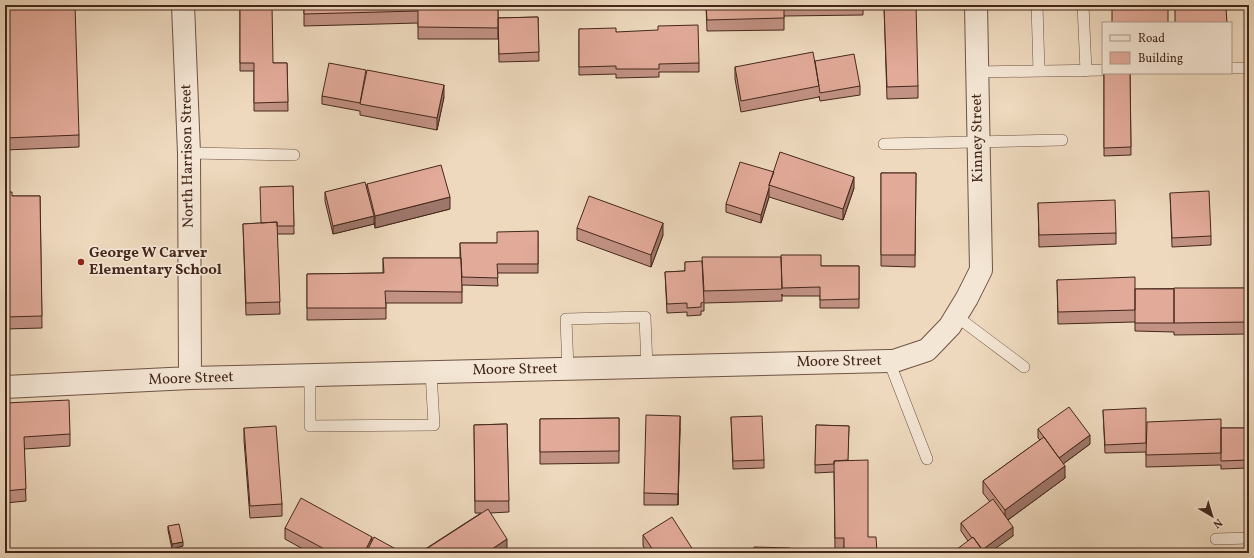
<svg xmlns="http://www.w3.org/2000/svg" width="1254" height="558" font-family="Vollkorn,serif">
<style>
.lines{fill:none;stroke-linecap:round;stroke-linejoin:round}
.service-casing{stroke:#6e5444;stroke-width:12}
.minor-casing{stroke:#6e5444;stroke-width:24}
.service{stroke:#f4e6d5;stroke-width:11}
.minor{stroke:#f4e6d5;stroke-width:22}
.wall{fill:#c29284;stroke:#44271b}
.shaded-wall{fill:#9e776b;stroke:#44271b}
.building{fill:#e2aa99;stroke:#44271b}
.poi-dot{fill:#8f2418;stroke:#f4e6d5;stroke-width:1.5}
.labels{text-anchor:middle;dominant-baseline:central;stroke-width:3.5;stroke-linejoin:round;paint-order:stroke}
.street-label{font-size:15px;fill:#44271b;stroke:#f4e6d5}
.poi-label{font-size:15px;font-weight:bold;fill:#44271b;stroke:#f4e6d5;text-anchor:start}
</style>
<rect width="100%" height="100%" fill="#eed9be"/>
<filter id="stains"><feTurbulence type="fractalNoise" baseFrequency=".005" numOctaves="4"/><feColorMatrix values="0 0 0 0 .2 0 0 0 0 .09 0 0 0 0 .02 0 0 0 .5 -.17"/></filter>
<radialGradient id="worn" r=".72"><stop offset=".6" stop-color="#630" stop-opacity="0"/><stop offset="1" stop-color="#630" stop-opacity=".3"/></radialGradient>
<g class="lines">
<g class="service-casing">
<path id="service" d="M 1037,5 L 1039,71
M 1083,5 L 1086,71
M 1231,68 L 1249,68
M 977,72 L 1103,70
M 884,144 L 1062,140
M 189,153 L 294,155
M 956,316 L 1024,367
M 889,361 L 927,459
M 568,369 L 566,319 L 645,317 L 647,367
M 310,376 L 310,426 L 434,425 L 431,372
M 1216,539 L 1249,538"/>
</g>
<g class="minor-casing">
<path id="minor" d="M 183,5 L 189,153 L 190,378
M 5,387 L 190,378 L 889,361 L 894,361 L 927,350 L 950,326 L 967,298 L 981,270 L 976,5"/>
</g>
<use href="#service" class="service"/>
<use href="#minor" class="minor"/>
</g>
<path class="wall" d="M 5,5 L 79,135 L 79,147 L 5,150 Z
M 240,5 L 273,63 L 287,63 L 288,111 L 254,111 L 254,71 L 240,71 Z
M 304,5 L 498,5 L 498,39 L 418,39 L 418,23 L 304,26 Z
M 706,5 L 863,5 L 863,15 L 784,16 L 784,30 L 707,31 Z
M 884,6 L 918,86 L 918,98 L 887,99 Z
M 538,17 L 539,61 L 499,62 L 498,18 Z
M 579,29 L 616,32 L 699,63 L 699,72 L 659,72 L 659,77 L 616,78 L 616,74 L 579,75 Z
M 815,62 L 860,86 L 860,95 L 820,101 L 819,96 L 819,97 L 741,112 L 735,79 L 735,67 Z
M 1104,73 L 1130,73 L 1131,155 L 1104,156 Z
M 322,96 L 444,97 L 437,130 L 360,115 L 360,111 L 322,104 Z
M 774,172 L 854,188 L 843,220 L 769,197 L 761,223 L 726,212 L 726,204 Z
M 881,173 L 916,173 L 915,267 L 881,266 Z
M 367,184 L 450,209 L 375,228 L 374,222 L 374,224 L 333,234 L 325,201 L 325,192 L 367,189 Z
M 293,186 L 294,234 L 277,234 L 280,314 L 246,315 L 243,224 L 261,223 Z
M 5,192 L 12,196 L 40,196 L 42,328 L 5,329 Z
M 1170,193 L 1211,236 L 1211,245 L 1172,247 Z
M 1038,203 L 1116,233 L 1116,244 L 1039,247 Z
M 1245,207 L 1249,207 L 1249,254 L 1247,254 Z
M 577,228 L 663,235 L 651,267 L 577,240 Z
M 538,231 L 538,273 L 497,273 L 498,286 L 462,285 L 462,303 L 386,303 L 386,319 L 307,320 L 307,274 L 383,273 L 383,258 L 460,258 L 460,243 L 497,243 Z
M 685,262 L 821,266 L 859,266 L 859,308 L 820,308 L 820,296 L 782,296 L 782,294 L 782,301 L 704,303 L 704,311 L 701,311 L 701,315 L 687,316 L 687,312 L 667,313 L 665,272 L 685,271 Z
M 1057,280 L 1135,289 L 1249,288 L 1249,334 L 1174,335 L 1174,332 L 1135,331 L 1135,322 L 1058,324 Z
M 5,403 L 70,434 L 70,446 L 24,449 L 26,501 L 5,503 Z
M 1103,410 L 1147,437 L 1221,428 L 1249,428 L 1249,468 L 1221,469 L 1221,465 L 1146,467 L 1146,452 L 1105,453 Z
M 731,417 L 764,460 L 764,468 L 733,469 Z
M 619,418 L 619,463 L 540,464 L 540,419 Z
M 507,424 L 509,512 L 490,513 L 507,551 L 505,553 L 419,553 L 481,513 L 475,513 L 474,425 Z
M 816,425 L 849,426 L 844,550 L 835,550 L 834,472 L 815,473 Z
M 244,428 L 282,504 L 282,516 L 250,518 L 244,440 Z
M 680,428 L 678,505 L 644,505 L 644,493 Z
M 1038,429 L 1090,444 L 1063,464 L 1065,478 L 1008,520 L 1013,536 L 968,541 L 961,531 L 961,523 L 990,502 L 983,493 L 983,481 L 1040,440 L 1038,438 Z
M 168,526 L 183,546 L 172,549 L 168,530 Z
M 285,528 L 372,540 L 403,553 L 310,553 L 285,539 Z
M 643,535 L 695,553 L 648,553 L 643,546 Z"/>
<path class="shaded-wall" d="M 444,85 L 444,97 L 437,130 L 437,118 Z
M 854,177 L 854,188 L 843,220 L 843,209 Z
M 769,188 L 769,197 L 761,223 L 761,215 Z
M 450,197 L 450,209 L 375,228 L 375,216 Z
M 374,216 L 374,224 L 333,234 L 333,226 Z
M 663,223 L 663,235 L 651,267 L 651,255 Z
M 680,416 L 680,428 L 678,505 L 678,494 Z
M 1090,435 L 1090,444 L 1059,467 L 1059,458 Z
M 1065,466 L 1065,478 L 1005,522 L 1005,510 Z
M 1013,527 L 1013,536 L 989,553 L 982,553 L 982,550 Z
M 372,537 L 372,549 L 370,553 L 364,553 Z
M 507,539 L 507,551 L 505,553 L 486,553 Z
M 183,542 L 183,546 L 172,549 L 172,544 Z"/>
<path class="building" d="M 5,5 L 75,5 L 79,135 L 5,138 Z
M 240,5 L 272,5 L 273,63 L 287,63 L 288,102 L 254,103 L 254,63 L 240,63 Z
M 304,5 L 498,5 L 498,28 L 418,27 L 418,11 L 304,14 Z
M 706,5 L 784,5 L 784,18 L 707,20 Z
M 916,5 L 918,86 L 887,87 L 884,6 Z
M 1112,5 L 1168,5 L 1168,23 L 1112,23 Z
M 1175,5 L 1215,5 L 1215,9 L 1226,8 L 1227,23 L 1175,23 Z
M 538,17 L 539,52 L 499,54 L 498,18 Z
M 698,25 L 699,63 L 659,64 L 659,69 L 616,69 L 616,66 L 579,67 L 579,29 L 616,28 L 616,32 L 658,30 L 658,26 Z
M 813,52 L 819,86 L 741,101 L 735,67 Z
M 854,54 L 860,86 L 820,93 L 815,61 Z
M 329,63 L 366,70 L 360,103 L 322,96 Z
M 367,70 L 444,85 L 437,118 L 360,104 Z
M 1104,73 L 1130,73 L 1131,147 L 1104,148 Z
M 780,152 L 854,177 L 843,209 L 769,185 Z
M 740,162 L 774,172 L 769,185 L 769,188 L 761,215 L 726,204 Z
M 441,165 L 450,197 L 375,216 L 367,184 Z
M 881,173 L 916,173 L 915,255 L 881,255 Z
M 365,182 L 374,216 L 333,226 L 325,192 Z
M 293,186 L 294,226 L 277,226 L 277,222 L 261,223 L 260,187 Z
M 1209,191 L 1211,236 L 1172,238 L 1170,193 Z
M 5,192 L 12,192 L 12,196 L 40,196 L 42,316 L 5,317 Z
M 589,196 L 663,223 L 651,255 L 577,228 Z
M 1115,200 L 1116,233 L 1039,235 L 1038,203 Z
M 1245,207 L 1249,207 L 1249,242 L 1247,242 Z
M 277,222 L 280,302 L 246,303 L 243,224 Z
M 538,231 L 538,264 L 497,264 L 498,278 L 462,277 L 460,243 L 497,243 L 497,232 Z
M 781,255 L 821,255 L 821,266 L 859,266 L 859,299 L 820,300 L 820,287 L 782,288 Z
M 702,257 L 781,257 L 782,289 L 704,291 Z
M 383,258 L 461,258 L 462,292 L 385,291 L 386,308 L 307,308 L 307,274 L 384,273 Z
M 702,261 L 704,302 L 701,303 L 701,307 L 687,308 L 687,303 L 667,304 L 665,272 L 685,271 L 685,262 Z
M 1135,277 L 1135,310 L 1058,312 L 1057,280 Z
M 1174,288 L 1249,288 L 1249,322 L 1174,323 Z
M 1135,289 L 1174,289 L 1174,323 L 1135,323 Z
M 69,400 L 70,434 L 24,437 L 26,489 L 5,491 L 5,403 Z
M 1069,407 L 1090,435 L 1059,458 L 1038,429 Z
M 1146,408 L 1146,443 L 1105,445 L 1103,410 Z
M 646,415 L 680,416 L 678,494 L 644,493 Z
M 762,416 L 764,460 L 733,461 L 731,417 Z
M 619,418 L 619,451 L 540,452 L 540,419 Z
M 1221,419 L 1221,453 L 1146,455 L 1147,422 Z
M 507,424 L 509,501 L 475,501 L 474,425 Z
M 816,425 L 849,426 L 848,460 L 834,461 L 834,464 L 815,465 Z
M 276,426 L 282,504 L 250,506 L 244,428 Z
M 1221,428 L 1249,428 L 1249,460 L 1221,461 Z
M 1044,437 L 1065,466 L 1005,510 L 983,481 Z
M 868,460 L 868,537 L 876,537 L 877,553 L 844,553 L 844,538 L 835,538 L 834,461 Z
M 301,498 L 372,537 L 364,553 L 332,553 L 285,528 Z
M 993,499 L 1013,527 L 982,550 L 973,537 L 972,538 L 961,523 Z
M 488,509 L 507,539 L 486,553 L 420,553 Z
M 672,517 L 695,553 L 655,553 L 643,535 Z
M 179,524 L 183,542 L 172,544 L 168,526 Z
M 374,537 L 403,553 L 366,553 Z
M 973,537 L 985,553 L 952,553 Z
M 754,547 L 790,548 L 790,553 L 754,553 Z"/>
<circle class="poi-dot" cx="81" cy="262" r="4"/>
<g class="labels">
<g class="street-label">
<text transform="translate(978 138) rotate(-91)">Kinney Street</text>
<text transform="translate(188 156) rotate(-91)">North Harrison Street</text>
<text transform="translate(839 362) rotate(-1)">Moore Street</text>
<text transform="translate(515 370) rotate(-1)">Moore Street</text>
<text transform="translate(191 379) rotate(-2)">Moore Street</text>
</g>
<g class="poi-label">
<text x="89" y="253">George W Carver<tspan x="89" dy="17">Elementary School</tspan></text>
</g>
</g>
<rect width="1254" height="558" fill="none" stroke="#eed9be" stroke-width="20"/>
<rect x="6" y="6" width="1242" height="546" fill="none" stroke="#44271b" stroke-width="2"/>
<rect x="10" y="10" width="1234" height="538" fill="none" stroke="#44271b"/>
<rect x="1102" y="22" width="130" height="52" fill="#f4e6d5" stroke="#ae9a8b"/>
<rect x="1110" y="35" width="20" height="6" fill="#f4e6d5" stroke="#ae9a8b"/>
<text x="1138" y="42" font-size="12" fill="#44271b">Road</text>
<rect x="1110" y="52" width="20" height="12" fill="#e2aa99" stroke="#ae9a8b"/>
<text x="1138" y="62" font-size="12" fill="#44271b">Building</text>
<g transform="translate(1212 516) rotate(142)" stroke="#f4e6d5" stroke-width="3" paint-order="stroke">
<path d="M0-3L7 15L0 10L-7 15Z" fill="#44271b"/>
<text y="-6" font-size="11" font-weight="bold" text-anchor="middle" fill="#44271b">N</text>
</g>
<rect width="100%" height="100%" filter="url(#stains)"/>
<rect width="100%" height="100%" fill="url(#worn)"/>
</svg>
